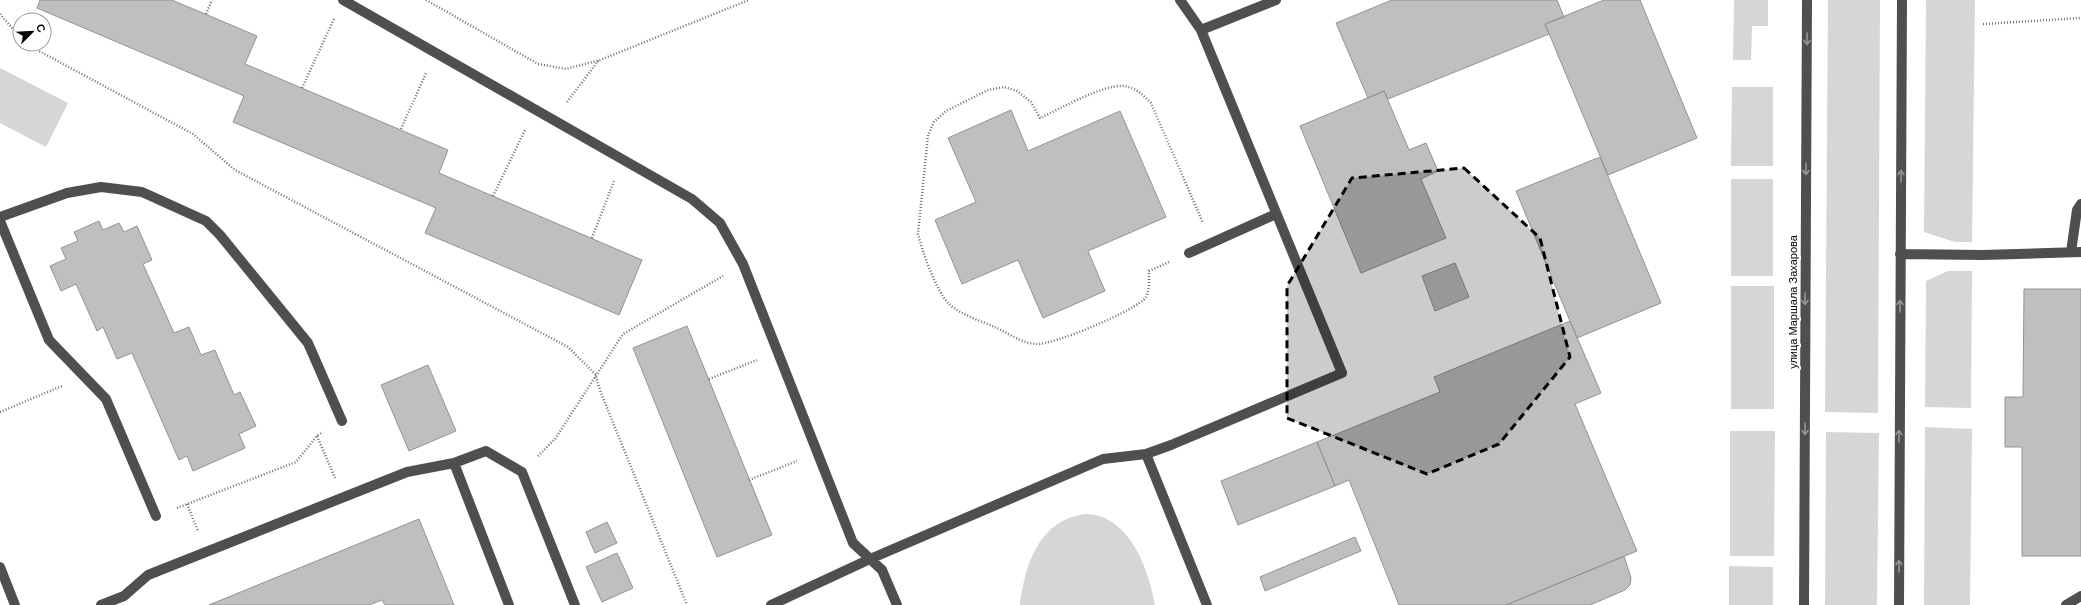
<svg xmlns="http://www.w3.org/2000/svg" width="2081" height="605" font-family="Arial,sans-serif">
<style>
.green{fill:#d6d6d6}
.building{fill:#bfbfbf;stroke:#939393}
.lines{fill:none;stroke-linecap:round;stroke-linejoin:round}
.path{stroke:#717171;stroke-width:2.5;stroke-dasharray:1 2;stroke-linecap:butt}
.minor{stroke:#4f4f4f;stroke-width:10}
.oneway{stroke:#959595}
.marked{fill:#000;fill-opacity:0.2;stroke:#000;stroke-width:3;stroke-dasharray:8 5;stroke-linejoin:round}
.labels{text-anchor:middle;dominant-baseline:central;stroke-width:4;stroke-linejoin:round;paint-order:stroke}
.street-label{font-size:11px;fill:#000;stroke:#fff}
</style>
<rect width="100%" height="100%" fill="#fff"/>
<path class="green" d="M 1734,0 L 1768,0 L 1768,26 L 1752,26 L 1751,60 L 1733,60 Z
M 1828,0 L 1880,0 L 1878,413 L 1825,412 Z
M 1926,0 L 1975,0 L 1972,242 L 1955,242 L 1924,232 Z
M 0,68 L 68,103 L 46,147 L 0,123 Z
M 1732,87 L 1773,87 L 1773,166 L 1731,166 Z
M 1731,179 L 1773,179 L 1773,276 L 1731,276 Z
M 1948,271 L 1972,271 L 1971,408 L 1925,407 L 1926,281 Z
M 1731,286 L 1774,286 L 1774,409 L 1731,409 Z
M 1925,427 L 1972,429 L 1970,605 L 1924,605 Z
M 1730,431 L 1775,431 L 1774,556 L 1730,556 Z
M 1826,432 L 1879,433 L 1877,605 L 1825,605 Z
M 1086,514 C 1129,515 1149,569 1155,605 L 1020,605 C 1025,565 1039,519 1086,514 Z
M 1729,566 L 1773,567 L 1773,605 L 1729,605 Z"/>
<path class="building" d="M 40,0 L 172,0 L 257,36 L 245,64 L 448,150 L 439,173 L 642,260 L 619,315 L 425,233 L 436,208 L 233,122 L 244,96 L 37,8 Z
M 1392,0 L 1557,0 L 1564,17 L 1545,24 L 1549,34 L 1388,99 L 1384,91 L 1368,98 L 1336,23 Z
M 1604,0 L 1640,0 L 1697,138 L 1608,175 L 1545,24 Z
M 1384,91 L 1409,150 L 1426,143 L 1438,171 L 1421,179 L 1446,238 L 1361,273 L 1300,126 Z
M 1011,110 L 1028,151 L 1120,111 L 1166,217 L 1088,251 L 1105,291 L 1043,318 L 1018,260 L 962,284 L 935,220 L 976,202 L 948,138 Z
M 1600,157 L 1661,303 L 1577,338 L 1516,191 Z
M 99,221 L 103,230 L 119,223 L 124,232 L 137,226 L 152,260 L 143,264 L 174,333 L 189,327 L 201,355 L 215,350 L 234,395 L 240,392 L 256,426 L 239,434 L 245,448 L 193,471 L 187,456 L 179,460 L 132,353 L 117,359 L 103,327 L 97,331 L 76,284 L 61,291 L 50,266 L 66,259 L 61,248 L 78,241 L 74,232 Z
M 1455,263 L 1469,297 L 1435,311 L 1422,276 Z
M 2024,289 L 2081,289 L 2081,556 L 2022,556 L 2022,447 L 2005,447 L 2005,397 L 2023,397 Z
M 1570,321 L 1601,393 L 1575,404 L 1637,551 L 1506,605 L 1399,605 L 1349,480 L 1335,486 L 1317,442 L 1440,392 L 1434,377 Z
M 687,326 L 772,535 L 717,557 L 633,348 Z
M 428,365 L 456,431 L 409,451 L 381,385 Z
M 1317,442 L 1335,486 L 1238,525 L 1221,481 Z
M 419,519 L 454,605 L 385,605 L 382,600 L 369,605 L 209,605 Z
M 607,522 L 617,543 L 595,553 L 586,532 Z
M 1355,537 L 1361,551 L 1265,591 L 1260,577 Z
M 617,553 L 633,588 L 602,602 L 586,567 Z
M 1624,556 L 1631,578 L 1630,585 L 1625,590 L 1590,605 L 1506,605 Z"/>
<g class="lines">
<path class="path" d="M 426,0 L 538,64 L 566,69 L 600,60 L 749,0
M 0,14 L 20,37
M 206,14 L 212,0
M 1983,24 L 2081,18
M 26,44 L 193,134 L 235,170 L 568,347 L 595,374 L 601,393 L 687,605
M 302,88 L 334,19
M 567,102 L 599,60
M 401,129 L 426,73
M 493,196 L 525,130
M 592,238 L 614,181
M 1169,262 L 1149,271 C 1149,279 1150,289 1146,297 C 1138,310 1051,346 1036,344 C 1022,343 1009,334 997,328 C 982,321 960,315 948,303 C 936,290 922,251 918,234 L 928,135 L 934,122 L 946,111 L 988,90 L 1004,87 L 1017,91 L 1031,102 L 1040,118 C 1060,109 1102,85 1122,86 C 1134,86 1143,95 1151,103 L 1203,223
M 709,379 L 757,360
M 0,412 L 62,386
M 317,436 L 335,478
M 538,456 L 555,439 L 623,334 L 723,276
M 749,480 L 797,461
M 187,504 L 198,531
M 177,508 L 296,462 L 317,436 L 323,432"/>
<path class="minor" d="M 343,0 L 692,199 L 720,223 L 743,264 L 853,543 L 882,570 L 897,605
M 1180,0 L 1201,30
M 0,217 L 67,193 L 101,187 L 142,192 L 206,221 L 220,235 L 308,343 L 342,421
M 0,221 L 49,340 L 106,399 L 156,516
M 2071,252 L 2077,210 L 2081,204
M 1189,253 L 1276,214
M 1900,254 L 1983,255 L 2081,252
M 454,463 L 509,605
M 0,567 L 15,605
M 101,605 L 124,596 L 148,575 L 407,472 L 454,463 L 486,451 L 522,472 L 575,605
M 771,605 L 870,559 L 1103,459 L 1146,454
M 1207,605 L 1146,454 L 1171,445 L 1342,373 L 1201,30 L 1276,0
M 1804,605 L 1807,0
M 1899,605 L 1902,0
M 2066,605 L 2081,596"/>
</g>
<defs><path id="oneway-shaft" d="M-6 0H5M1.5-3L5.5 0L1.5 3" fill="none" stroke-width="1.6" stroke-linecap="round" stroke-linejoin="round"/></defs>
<g class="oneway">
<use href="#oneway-shaft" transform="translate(1807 39) rotate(90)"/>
<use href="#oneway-shaft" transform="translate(1806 169) rotate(90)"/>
<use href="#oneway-shaft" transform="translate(1901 176) rotate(-90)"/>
<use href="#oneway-shaft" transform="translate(1805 299) rotate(90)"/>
<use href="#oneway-shaft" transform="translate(1900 306) rotate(-90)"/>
<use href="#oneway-shaft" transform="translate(1805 429) rotate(90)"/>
<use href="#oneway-shaft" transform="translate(1899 436) rotate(-90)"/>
<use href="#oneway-shaft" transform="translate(1899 566) rotate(-90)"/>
</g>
<path class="marked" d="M 1464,168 L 1540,238 L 1570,357 L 1499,444 L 1427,474 L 1287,418 L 1287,286 L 1352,178 Z"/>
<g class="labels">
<g class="street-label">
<text transform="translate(1793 302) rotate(-90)">улица Маршала Захарова</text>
</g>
</g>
<g transform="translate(32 32) rotate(66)"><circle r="19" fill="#ffffff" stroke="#999999"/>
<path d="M0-3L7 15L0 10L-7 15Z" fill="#000000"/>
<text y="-6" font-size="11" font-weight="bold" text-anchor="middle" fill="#000000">С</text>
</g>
</svg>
